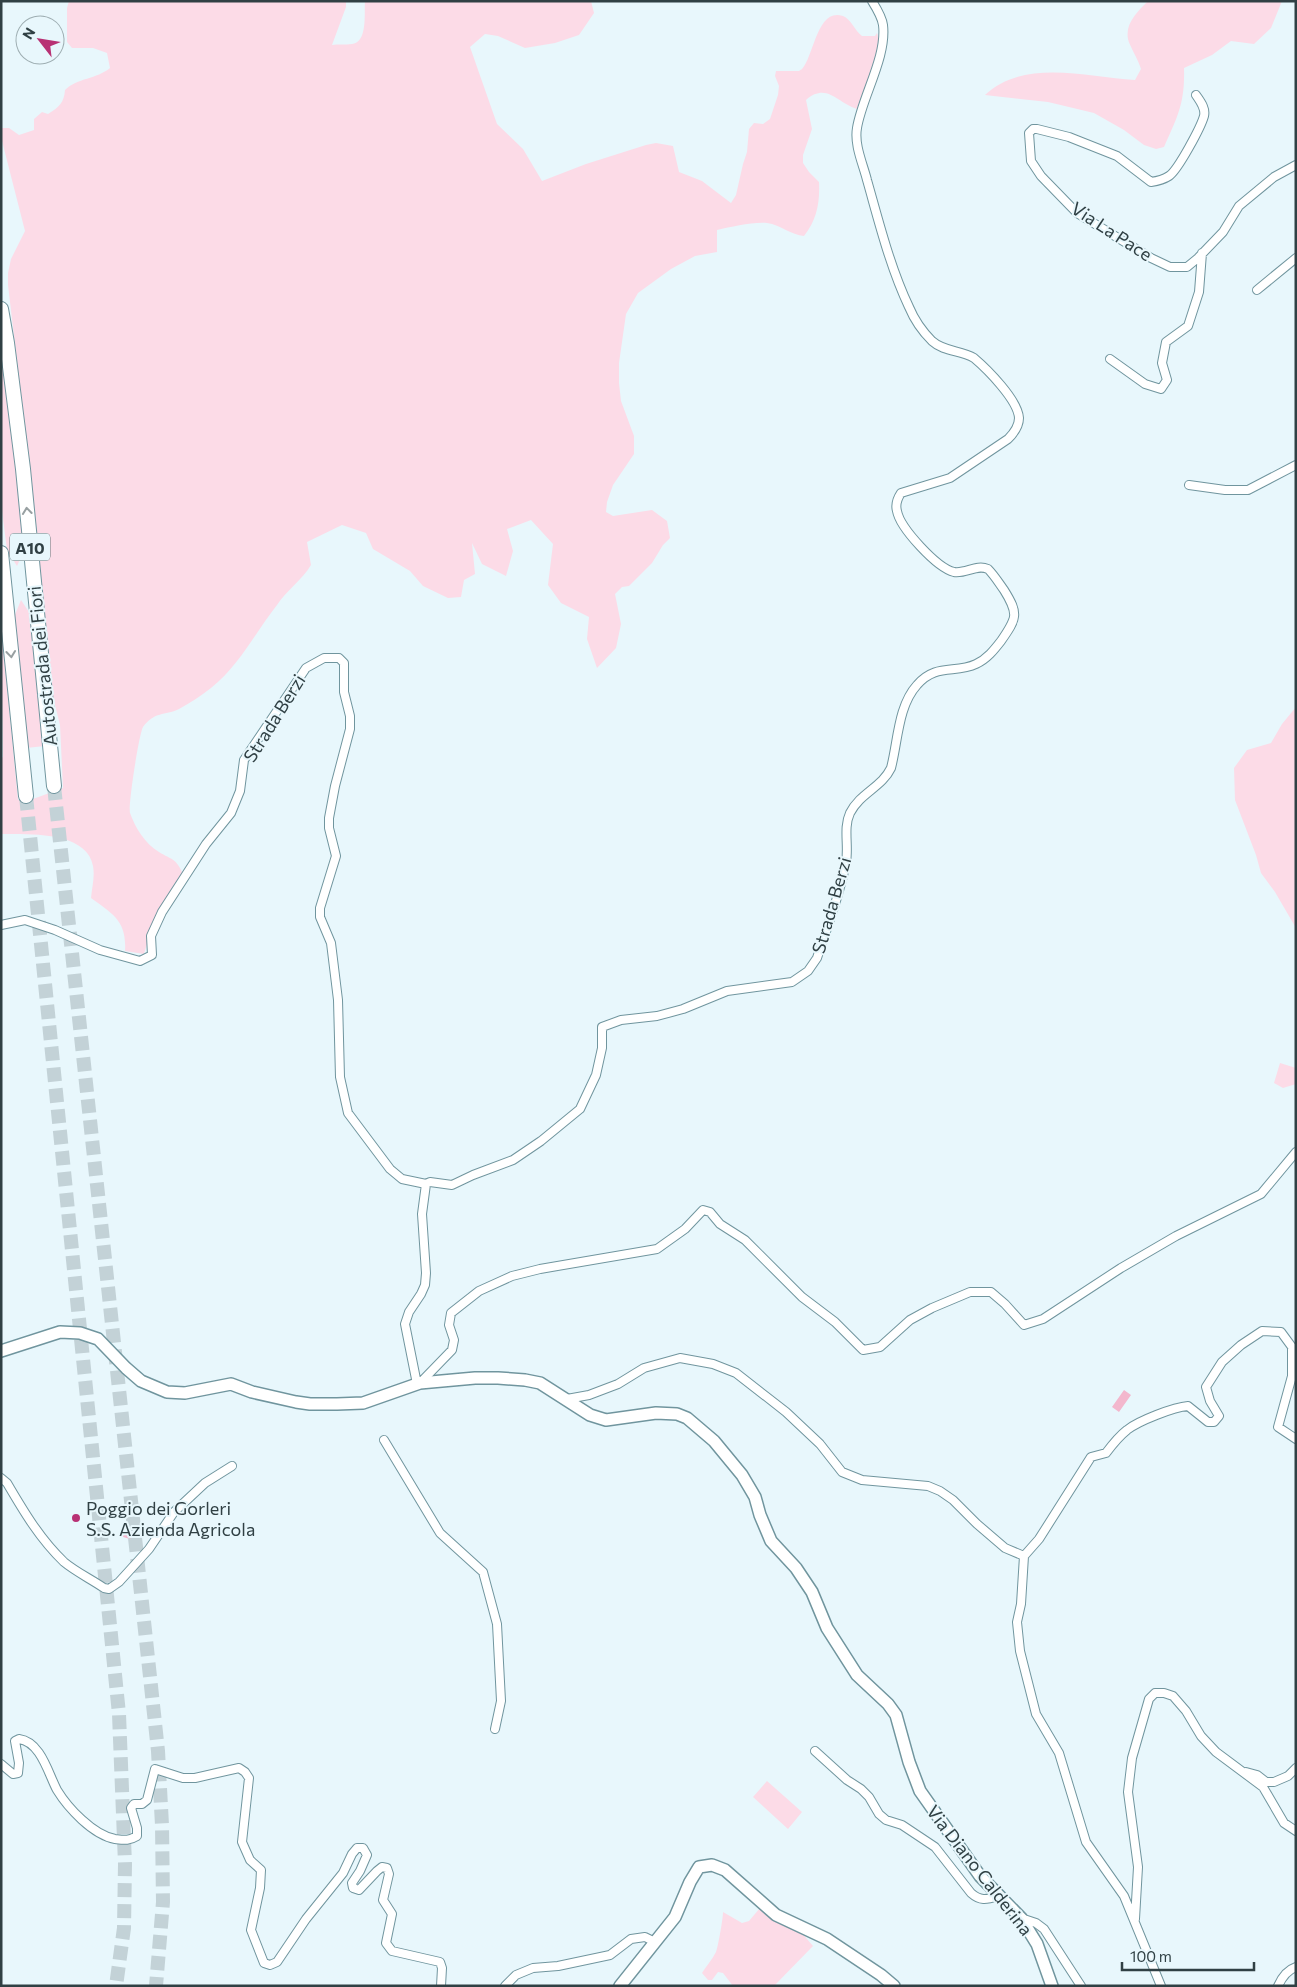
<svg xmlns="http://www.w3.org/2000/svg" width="1297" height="1987" font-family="Commissioner,sans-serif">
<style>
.green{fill:#fcdbe7}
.water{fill:#f3b7cd}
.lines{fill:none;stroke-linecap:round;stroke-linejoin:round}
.highway-tunnel{stroke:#c3d2d7;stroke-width:14;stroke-dasharray:14 7;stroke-linecap:butt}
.street-casing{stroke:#70959e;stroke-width:10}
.secondary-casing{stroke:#70959e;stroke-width:14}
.highway-casing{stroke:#70959e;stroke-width:16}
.street{stroke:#fff;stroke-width:8}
.secondary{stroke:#fff;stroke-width:11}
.highway{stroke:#fff;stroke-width:14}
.oneway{stroke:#98a0a2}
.poi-dot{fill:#b83174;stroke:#e8f7fc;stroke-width:2}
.labels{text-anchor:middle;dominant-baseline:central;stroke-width:4;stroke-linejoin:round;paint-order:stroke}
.shield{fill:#e8f7fc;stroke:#67777b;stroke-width:1}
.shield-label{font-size:16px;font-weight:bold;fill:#304044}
.street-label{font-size:18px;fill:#304044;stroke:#e8f7fc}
.poi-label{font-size:18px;fill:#304044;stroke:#e8f7fc;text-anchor:start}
</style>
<rect width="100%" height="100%" fill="#e8f7fc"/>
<path class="green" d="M 69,1 L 346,1 L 346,7 L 332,45 C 338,44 345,45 352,44 C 368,42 364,13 365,1 L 591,1 L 594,13 L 579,35 L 555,43 L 525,48 L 498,36 L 485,34 L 470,47 L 497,124 L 523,149 L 542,181 L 586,164 L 646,145 L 656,143 L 673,146 L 679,172 L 702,181 L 731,203 L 736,195 L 743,164 L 747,152 L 749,129 L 754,123 L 763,124 L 770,119 L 778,95 L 779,86 L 775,76 L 776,71 L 799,71 L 802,69 C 814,56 817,7 843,16 C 851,19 855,31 862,36 L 875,36 L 877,33 C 883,47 862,93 857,109 C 837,103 827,82 806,100 L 812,129 L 803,155 L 803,163 L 809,172 L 819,182 C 820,202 817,220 804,236 C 791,235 781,225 767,223 C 751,222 732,227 717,230 L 717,252 L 695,256 L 671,269 L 638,293 L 626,314 L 619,363 L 619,383 L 621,401 L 634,436 L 634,454 L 613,485 L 607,502 L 606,512 L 613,516 L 652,510 L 667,521 L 670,538 L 663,545 L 652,563 L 629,586 L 622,587 L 615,594 L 621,624 L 616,648 L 597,668 L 587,639 L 589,617 L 561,603 L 548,585 L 553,544 L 531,520 L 507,529 L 513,551 L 506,576 L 482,564 L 472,543 L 475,574 L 464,580 L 461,597 L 448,598 L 423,586 L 410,571 L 373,549 L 366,533 L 342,525 L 307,542 L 311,565 C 302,580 287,590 277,605 C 255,633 239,666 211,688 C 201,696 190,703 179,709 C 164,716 155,711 143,727 C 139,734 128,805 130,813 C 135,827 145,844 159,852 C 172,860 176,858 183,874 L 150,934 L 144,954 L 125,951 C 127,921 113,914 91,898 C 92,887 95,877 93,866 C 87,831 28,834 1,834 L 1,758 L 3,757 L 1,624 L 18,800 L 33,799 L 63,788 L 60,725 L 52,693 L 36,523 L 8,285 L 8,273 L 11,259 L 25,231 L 1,137 L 1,128 L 9,128 L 19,135 L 34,130 L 34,119 L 42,112 L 48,114 C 59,107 64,103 65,90 C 77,78 97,79 110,68 L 107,53 L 93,48 L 72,48 L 67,42 L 67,8 Z
M 1148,1 L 1282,1 L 1271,28 L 1254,44 L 1231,41 L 1212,55 L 1184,68 C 1185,103 1178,116 1164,147 L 1156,149 L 1144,145 L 1124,130 L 1094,113 L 1048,102 L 985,95 C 1025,58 1087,77 1135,80 L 1141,69 C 1139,61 1129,45 1128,39 C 1125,23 1138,11 1148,1 Z
M 1,348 L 13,434 L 24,550 L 17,566 L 7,550 L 1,503 Z
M 21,600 L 31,615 L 45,746 L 26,748 L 14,617 Z
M 1296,707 L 1296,928 L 1275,892 L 1261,873 L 1256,855 L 1235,800 L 1234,768 L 1247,750 L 1271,743 L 1282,724 Z
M 1280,1063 L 1296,1068 L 1296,1084 L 1283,1088 L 1274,1083 Z
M 767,1781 L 802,1812 L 788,1829 L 753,1797 Z
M 760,1908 L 801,1932 L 813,1946 L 774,1986 L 733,1986 L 723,1973 L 718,1972 L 712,1980 L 708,1980 L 702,1973 C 706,1966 712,1960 716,1952 C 718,1947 723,1919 723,1912 L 742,1923 L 749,1921 Z"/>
<path class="water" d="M 1124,1390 L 1131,1395 L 1119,1412 L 1112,1407 Z
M 122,1529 L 135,1533 L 133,1540 L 120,1536 Z"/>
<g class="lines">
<path class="highway-tunnel" d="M 54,786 L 158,1751 L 162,1825 L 163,1902 L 156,1986
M 26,796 L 119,1714 L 125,1864 L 124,1928 L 116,1986"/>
<g class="street-casing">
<path id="street" d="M 1196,95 C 1200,101 1206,108 1204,116 C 1201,127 1178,170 1169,176 C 1163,180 1158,181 1151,182 L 1117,156 L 1069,137 L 1037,129 L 1033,129 L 1029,133 L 1031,161 L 1041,176 L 1077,213 L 1151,258 L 1170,267 L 1187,267 L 1198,258 L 1223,232 L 1239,206 L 1274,177 L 1296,165
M 1257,290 L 1296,258
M 1110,359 L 1145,384 L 1161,389 L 1167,380 L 1162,363 L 1166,342 L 1188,326 L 1199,292 L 1202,253
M 1189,485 L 1225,490 L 1248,490 L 1296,465
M 1,925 L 25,920 L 55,930 L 100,950 L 140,961 L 152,955 L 151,936 L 162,912 L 206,844 L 231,813 L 240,791 L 244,760 L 306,668 L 324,658 L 339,658 L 344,663 L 344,692 L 350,716 L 350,729 L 335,786 L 329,818 L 329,828 L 336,856 L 320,908 L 320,917 L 331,943 L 338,1000 L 340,1077 L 348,1113 L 390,1169 L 402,1179 L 426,1184
M 420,1383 L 452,1350 L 454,1340 L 449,1325 L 451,1313 L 479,1291 L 512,1276 L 540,1269 L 657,1249 L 685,1229 L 703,1210 L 710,1212 L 720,1224 L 745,1240 L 802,1297 L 835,1322 L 863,1350 L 880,1347 L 910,1320 L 932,1308 L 970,1292 L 991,1292 L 1005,1304 L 1024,1325 L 1043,1319 L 1121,1268 L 1176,1236 L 1261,1194 L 1296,1152
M 417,1384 L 405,1324 L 409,1312 L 421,1294 L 425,1285 L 426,1273 L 422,1214 L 426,1184 L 430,1182 L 452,1185 L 473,1175 L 513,1160 L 541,1141 L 580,1109 L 596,1075 L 602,1048 L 602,1027 L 621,1020 L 657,1016 L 683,1009 L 727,991 L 792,982 L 808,971 L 817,958 C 827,927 840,895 846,862 C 849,846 843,828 850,813 C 860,793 882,787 891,768 C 898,741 898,706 917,685 C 936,663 955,674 976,664 C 987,659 994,650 1001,641 C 1017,618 1019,614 1004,590 C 999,583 994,575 988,569 C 976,564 966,574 954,572 C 937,568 900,528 897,511 C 895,504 897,499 901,493 L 950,478 L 1008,439 C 1014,433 1019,426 1019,418 C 1018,400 987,369 974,358 C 961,350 944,352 932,341 C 923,332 914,319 909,307 C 890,267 879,222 867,180 C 863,164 854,145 857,128 C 862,97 887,57 883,25 C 882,17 877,9 872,1
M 567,1399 L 589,1395 L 618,1384 L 644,1368 L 680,1358 L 713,1364 L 736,1373 L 786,1412 L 820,1444 L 842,1472 L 862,1480 L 928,1486 L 940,1491 L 953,1500 L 977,1524 L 1005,1548 L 1024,1556 L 1021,1604 L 1017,1622 L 1020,1651 L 1036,1714 L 1059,1753 L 1086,1842 L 1124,1896 L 1161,1986
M 384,1440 L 440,1533 L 483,1572 L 497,1624 L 501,1701 L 495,1729
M 1,1478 L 7,1483 C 24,1512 40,1539 64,1562 C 76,1572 91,1579 104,1588 L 109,1589 L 119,1582 L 149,1549 L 174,1512 L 205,1483 L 232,1466
M 1024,1556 L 1039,1539 L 1091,1457 L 1106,1453 C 1112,1445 1118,1437 1127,1430 C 1138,1421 1174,1407 1188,1406 L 1208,1422 L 1214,1422 L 1219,1416 L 1210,1401 L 1206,1387 L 1222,1362 L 1241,1345 L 1262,1331 L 1281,1332 L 1292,1347 L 1292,1376 L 1278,1427 L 1296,1439
M 815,1751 L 847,1780 L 861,1789 L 869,1797 L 879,1814 L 886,1820 L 902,1825 L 935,1847 L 971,1893 C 980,1901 986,1900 998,1896
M 1,1764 L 13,1774 L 18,1773 L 19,1763 L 15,1741 L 19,1739 C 41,1742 48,1773 57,1790 C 68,1808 93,1835 115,1839 C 124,1840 129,1841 137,1836 L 137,1828 L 131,1808 L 134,1804 L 142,1804 L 147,1800 L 155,1769 L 183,1778 L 195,1778 L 239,1768 L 245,1772 L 249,1778 L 242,1842 L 250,1860 L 261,1870 L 260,1888 L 251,1930 L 264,1963 L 270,1965 L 277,1962 L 306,1919 L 343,1873 L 352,1854 L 357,1848 L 363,1848 L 367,1855 L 360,1871 L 352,1883 L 353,1888 L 359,1890 L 377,1871 L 382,1867 L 387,1868 L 389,1874 L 383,1900 L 392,1914 L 386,1943 L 392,1951 L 440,1962 L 442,1968 L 441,1986
M 1246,1772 L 1257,1775 L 1266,1782 L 1274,1782 L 1288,1776 L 1296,1768
M 1021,1918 L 1036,1923 L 1044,1929 L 1081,1986
M 1135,1919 L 1138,1867 L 1128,1792 L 1132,1758 L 1149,1699 L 1155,1693 L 1164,1693 L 1173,1696 L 1186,1711 L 1201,1736 L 1216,1752 L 1263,1787 L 1284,1823 L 1296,1831
M 505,1986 L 516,1975 L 533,1968 L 558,1966 L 610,1955 L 631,1939 L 645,1937 L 655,1942
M 1278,1986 C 1282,1977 1287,1970 1296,1967"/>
</g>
<g class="secondary-casing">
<path id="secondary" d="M 1,1351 L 60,1332 L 80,1333 L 98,1339 L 126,1368 L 141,1381 L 167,1392 L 185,1393 L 231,1384 L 252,1392 L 296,1402 L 310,1404 L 337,1404 L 363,1403 L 420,1383 L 475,1378 L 498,1378 L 525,1380 L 540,1383 L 590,1415 L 606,1420 L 656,1413 L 677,1414 L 687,1418 L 714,1441 L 742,1475 L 755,1497 L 760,1515 L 771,1541 L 796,1568 L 812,1592 L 827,1628 L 857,1675 L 888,1704 L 896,1715 L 909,1762 L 920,1791 L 980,1876 L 1021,1918 L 1037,1944 L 1052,1986
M 620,1986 L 675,1917 L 690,1882 L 699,1867 L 712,1865 L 725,1870 L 776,1915 L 827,1939 L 881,1975 L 894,1986"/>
</g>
<g class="highway-casing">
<path id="highway" d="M 1,309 L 7,343 L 23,469 L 54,786
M 1,553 L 26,796"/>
</g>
<use href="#street" class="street"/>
<use href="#secondary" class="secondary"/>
<use href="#highway" class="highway"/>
</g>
<defs><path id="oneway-chevron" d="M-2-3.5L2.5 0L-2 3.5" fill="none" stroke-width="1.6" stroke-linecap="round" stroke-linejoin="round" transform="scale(1.25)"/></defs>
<g class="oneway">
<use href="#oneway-chevron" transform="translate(27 511) rotate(-96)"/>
<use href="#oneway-chevron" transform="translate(11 654) rotate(84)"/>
</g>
<circle class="poi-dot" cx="76" cy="1518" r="5"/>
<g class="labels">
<rect class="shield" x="10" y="533.5" width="40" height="27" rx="4"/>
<g class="shield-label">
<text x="30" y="547">A10</text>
</g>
<g class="street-label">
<text transform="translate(1112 231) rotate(33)">Via La Pace</text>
<text transform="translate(42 666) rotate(-96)">Autostrada dei Fiori</text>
<text transform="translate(274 718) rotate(-58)">Strada Berzi</text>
<text transform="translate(831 905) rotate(-74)">Strada Berzi</text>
<text transform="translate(980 1870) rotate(52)">Via Diano Calderina</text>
</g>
<g class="poi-label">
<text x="86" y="1508">Poggio dei Gorleri<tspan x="86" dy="21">S.S. Azienda Agricola</tspan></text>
</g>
</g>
<rect width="1297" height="1987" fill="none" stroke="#304044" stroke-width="5"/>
<g transform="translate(40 40) rotate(301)"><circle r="24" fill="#e8f7fc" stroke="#9eaeb2"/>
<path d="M0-4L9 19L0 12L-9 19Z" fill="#b83174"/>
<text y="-8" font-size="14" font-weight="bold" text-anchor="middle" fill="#304044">N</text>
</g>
<path d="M1122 1962v8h132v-8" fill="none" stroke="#304044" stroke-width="2.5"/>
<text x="1130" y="1962" font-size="15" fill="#304044" stroke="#e8f7fc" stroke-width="4" paint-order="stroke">100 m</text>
</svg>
